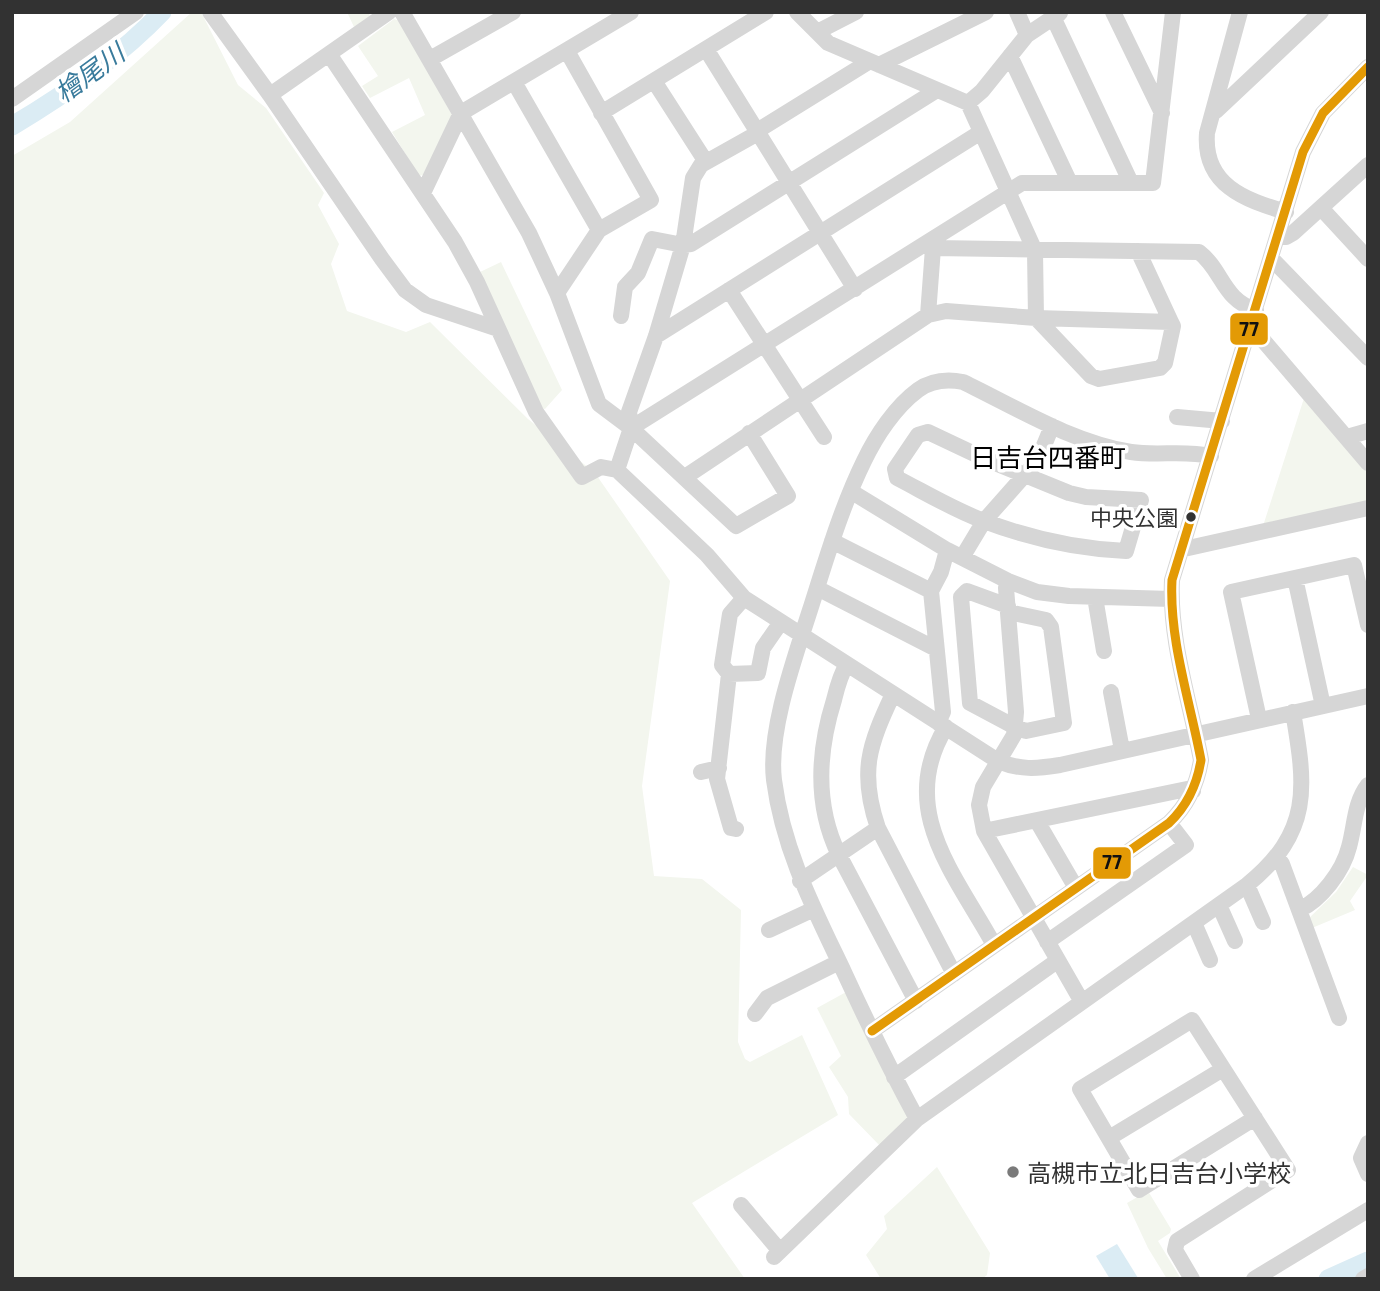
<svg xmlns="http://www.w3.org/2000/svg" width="1380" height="1291" font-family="'Exo 2','Noto Sans JP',sans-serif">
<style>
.green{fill:#f3f6ee}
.water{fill:#dbecf4}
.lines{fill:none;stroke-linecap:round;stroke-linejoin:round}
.river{stroke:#dbecf4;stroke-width:19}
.minor{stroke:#d6d6d6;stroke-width:16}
.bus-1-casing{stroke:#fff;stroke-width:14}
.bus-1{stroke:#e39a05;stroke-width:9}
.bus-dot{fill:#323232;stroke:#fff;stroke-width:2.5}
.poi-dot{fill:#7a7a7a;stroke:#fff;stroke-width:2.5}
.labels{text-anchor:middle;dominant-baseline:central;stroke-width:7;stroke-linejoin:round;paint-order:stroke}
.bus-label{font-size:22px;fill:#323232;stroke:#fff;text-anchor:end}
.poi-label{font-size:24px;fill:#323232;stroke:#fff;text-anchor:start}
.water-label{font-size:26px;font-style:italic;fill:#397b9c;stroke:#fff}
.neighbourhood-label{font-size:26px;fill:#000;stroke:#fff}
.line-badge{stroke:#fff;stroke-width:2.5}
.pale-badge-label{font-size:19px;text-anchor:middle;font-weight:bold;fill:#111}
</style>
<rect width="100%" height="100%" fill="#fff"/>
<path class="green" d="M 192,12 L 201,12 L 238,85 L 266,108 L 324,193 L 318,205 L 339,244 L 331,264 L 347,311 L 406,332 L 430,322 L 528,419 L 595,473 L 670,581 L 642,786 L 654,876 L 702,879 L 741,910 L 738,1042 L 745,1059 L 750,1062 L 802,1035 L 838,1115 L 692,1203 L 745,1279 L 12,1279 L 12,156 L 70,122 Z
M 347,12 L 368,12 L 370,16 L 354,27 Z
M 394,19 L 400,21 L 452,115 L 426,174 L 419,176 L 392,132 L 425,115 L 409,78 L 370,98 L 362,86 L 378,76 L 358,46 Z
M 501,262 L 562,390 L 545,409 L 541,408 L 480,272 Z
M 1305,395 L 1368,470 L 1368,503 L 1263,526 Z
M 1353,867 L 1368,875 L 1350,901 L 1355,910 L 1312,928 L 1308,919 L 1336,892 Z
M 848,991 L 909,1117 L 882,1148 L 849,1114 L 848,1097 L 829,1067 L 841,1056 L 817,1008 Z
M 937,1167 L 990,1253 L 987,1275 L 982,1279 L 881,1279 L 866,1255 L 887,1229 L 884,1216 Z
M 1148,1191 L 1171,1229 L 1170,1233 L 1158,1241 L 1181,1279 L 1167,1279 L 1148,1248 L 1127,1203 Z"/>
<path class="water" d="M 1117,1244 L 1138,1278 L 1137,1279 L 1110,1279 L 1096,1256 Z"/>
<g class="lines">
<path class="river" d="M 12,126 C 66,94 118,58 162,12
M 1328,1279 L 1368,1261"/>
<path class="minor" d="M 210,12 L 270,95 L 382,259 L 405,290 L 426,305 L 498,329
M 402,12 L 529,233 L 557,293 L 599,404 L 631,428 L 736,526 L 788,496 L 749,433
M 797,12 L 828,43 L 968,103 L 1035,251 L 1036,318 L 1091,376 L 1099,379 L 1160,368 L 1165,363 L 1173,326 L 1171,322
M 1017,12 L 1027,35
M 1113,12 L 1162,113
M 1240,12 L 1207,133 C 1203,185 1245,200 1286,212
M 1053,17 L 1131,183
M 817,32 L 856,12
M 706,49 L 855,289
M 329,54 L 455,242 L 477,282 L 536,412 L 582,477 L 601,467 L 617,470
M 1010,56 L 1070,183
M 430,59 L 513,12
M 879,65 L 986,12
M 654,81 L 706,162
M 514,82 L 599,230
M 270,95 L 389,12
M 12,99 L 136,12
M 968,103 L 982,91 L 1027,35 L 1060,13
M 1216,111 L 1321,12
M 601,113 L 766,12
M 757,131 L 870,61
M 758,133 L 701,165 L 693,178 L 683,245 L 656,336 L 629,412 L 631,428 L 617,470 L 707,555 L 744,598 L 998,761 C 1020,770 1036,769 1060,765 L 1368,696
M 423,193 L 461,113 L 631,12
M 1321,208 L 1368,259
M 1278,237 L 1286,237 L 1293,233 L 1368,165
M 923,245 L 933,248 L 1199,252 C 1223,271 1223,300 1256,310
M 1271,258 L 1368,358
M 729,290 L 824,437
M 557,293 L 599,230 L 651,200 L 567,51
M 928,315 L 933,248
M 621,316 L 625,287 L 638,273 L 652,239 L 683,245 L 691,244 L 937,90
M 1251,326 L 1368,463
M 656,336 L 981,132
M 1177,417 L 1222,421
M 631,428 L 1022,183 L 1153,183 L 1173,12
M 928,432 L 983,458 L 1069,493 L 1086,497 L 1141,500 L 1126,551 C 1079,549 1029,538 984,521 C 954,510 926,493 897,478 L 895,469 L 918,435 Z
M 1347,437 L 1368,431
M 685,477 L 928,315 L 946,311 L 1036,318 L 1171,322 L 1138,251
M 852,492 L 947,550 L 1008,581 L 1037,592 L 1069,596 L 1171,599
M 832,541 L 931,591
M 1184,549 L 1368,508
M 963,556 L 984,521 L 1038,460 L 1052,426
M 1295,578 L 1323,706
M 1008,581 L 1006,588 L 1016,712 L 1014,735 L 983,787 L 979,805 L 984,831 L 1082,1002
M 817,588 L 936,649
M 1095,597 L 1104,651
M 1008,606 L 967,591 L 961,597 L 970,703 L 1015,727 L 1026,731 L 1064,723 L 1051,627 L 1046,620 L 1008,612
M 847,664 C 840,675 837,688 834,700 C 818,751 815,806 839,855 L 916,1001
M 729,674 L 758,673 L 763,648 L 781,622
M 1111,692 L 1122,750
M 893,694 C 869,745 859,772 878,828 L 954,974
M 1259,719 L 1231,592 L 1354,565 L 1368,625
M 938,723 L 943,712 L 931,591 L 941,572 L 947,550
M 946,727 C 896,809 955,874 994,945
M 701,772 L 719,768
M 1037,821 L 1076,888
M 736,829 L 731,828 L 717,779 L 729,674 L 722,665 L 730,614 L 744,598
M 984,831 L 1187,789 L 1193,791
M 1277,857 L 1282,864 L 1339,1018
M 800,881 L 878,828
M 1247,885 L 1263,922
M 1219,905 L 1235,941
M 1299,910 C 1321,900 1343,871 1349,847 C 1355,826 1354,803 1368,785
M 1194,923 L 1210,960
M 769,930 L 814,909
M 1047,942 L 1186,845 L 1169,823
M 755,1014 L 767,998 L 839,962
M 872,1031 L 1169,823 C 1188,805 1197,785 1201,760 C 1190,701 1169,640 1172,580 L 1303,152 L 1323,113 L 1368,67
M 894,1077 L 1057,961
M 917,1119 C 891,1071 867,1022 844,972 C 814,909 783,850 774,780 C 768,731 795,657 810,610 C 826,560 841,508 864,461 C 876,436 895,407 918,390 C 932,380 947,379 963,382 C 1017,408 1071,442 1131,452 C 1158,456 1184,450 1211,456
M 1109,1138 L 1223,1069
M 1368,1143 L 1361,1158 L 1368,1174
M 741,1205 L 780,1251
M 774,1257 L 917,1119 L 1247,885 C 1312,832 1306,788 1293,712
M 1192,1279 L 1175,1250 L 1177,1241 L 1288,1170 L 1192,1020 L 1080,1089 L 1139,1190 L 1255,1118
M 1254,1279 L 1368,1210
M 1363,1279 L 1368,1276"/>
<g class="bus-1-casing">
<path id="bus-1" d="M 872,1031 L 1169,823 C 1188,805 1197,785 1201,760 C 1190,701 1169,640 1172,580 L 1303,152 L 1323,113 L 1368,67"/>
</g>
<use href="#bus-1" class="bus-1"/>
</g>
<circle class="bus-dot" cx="1191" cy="517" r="6"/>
<circle class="poi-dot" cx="1013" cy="1172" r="7"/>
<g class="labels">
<g class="bus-label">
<text x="1178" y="517">中央公園</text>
</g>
<g class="poi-label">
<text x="1027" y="1172">高槻市立北日吉台小学校</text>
</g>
<g class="water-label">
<text transform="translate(89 72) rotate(-36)">檜尾川</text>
</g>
<g class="neighbourhood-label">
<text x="1048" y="456">日吉台四番町</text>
</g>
</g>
<g class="line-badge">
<rect x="1229" y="312" width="40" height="34" rx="7" fill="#e39a05"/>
<rect x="1092" y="846" width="40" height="34" rx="7" fill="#e39a05"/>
</g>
<g class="pale-badge-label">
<text x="1249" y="336">77</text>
<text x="1112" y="869">77</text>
</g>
<rect width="1380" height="1291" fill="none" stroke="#323232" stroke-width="28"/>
</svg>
